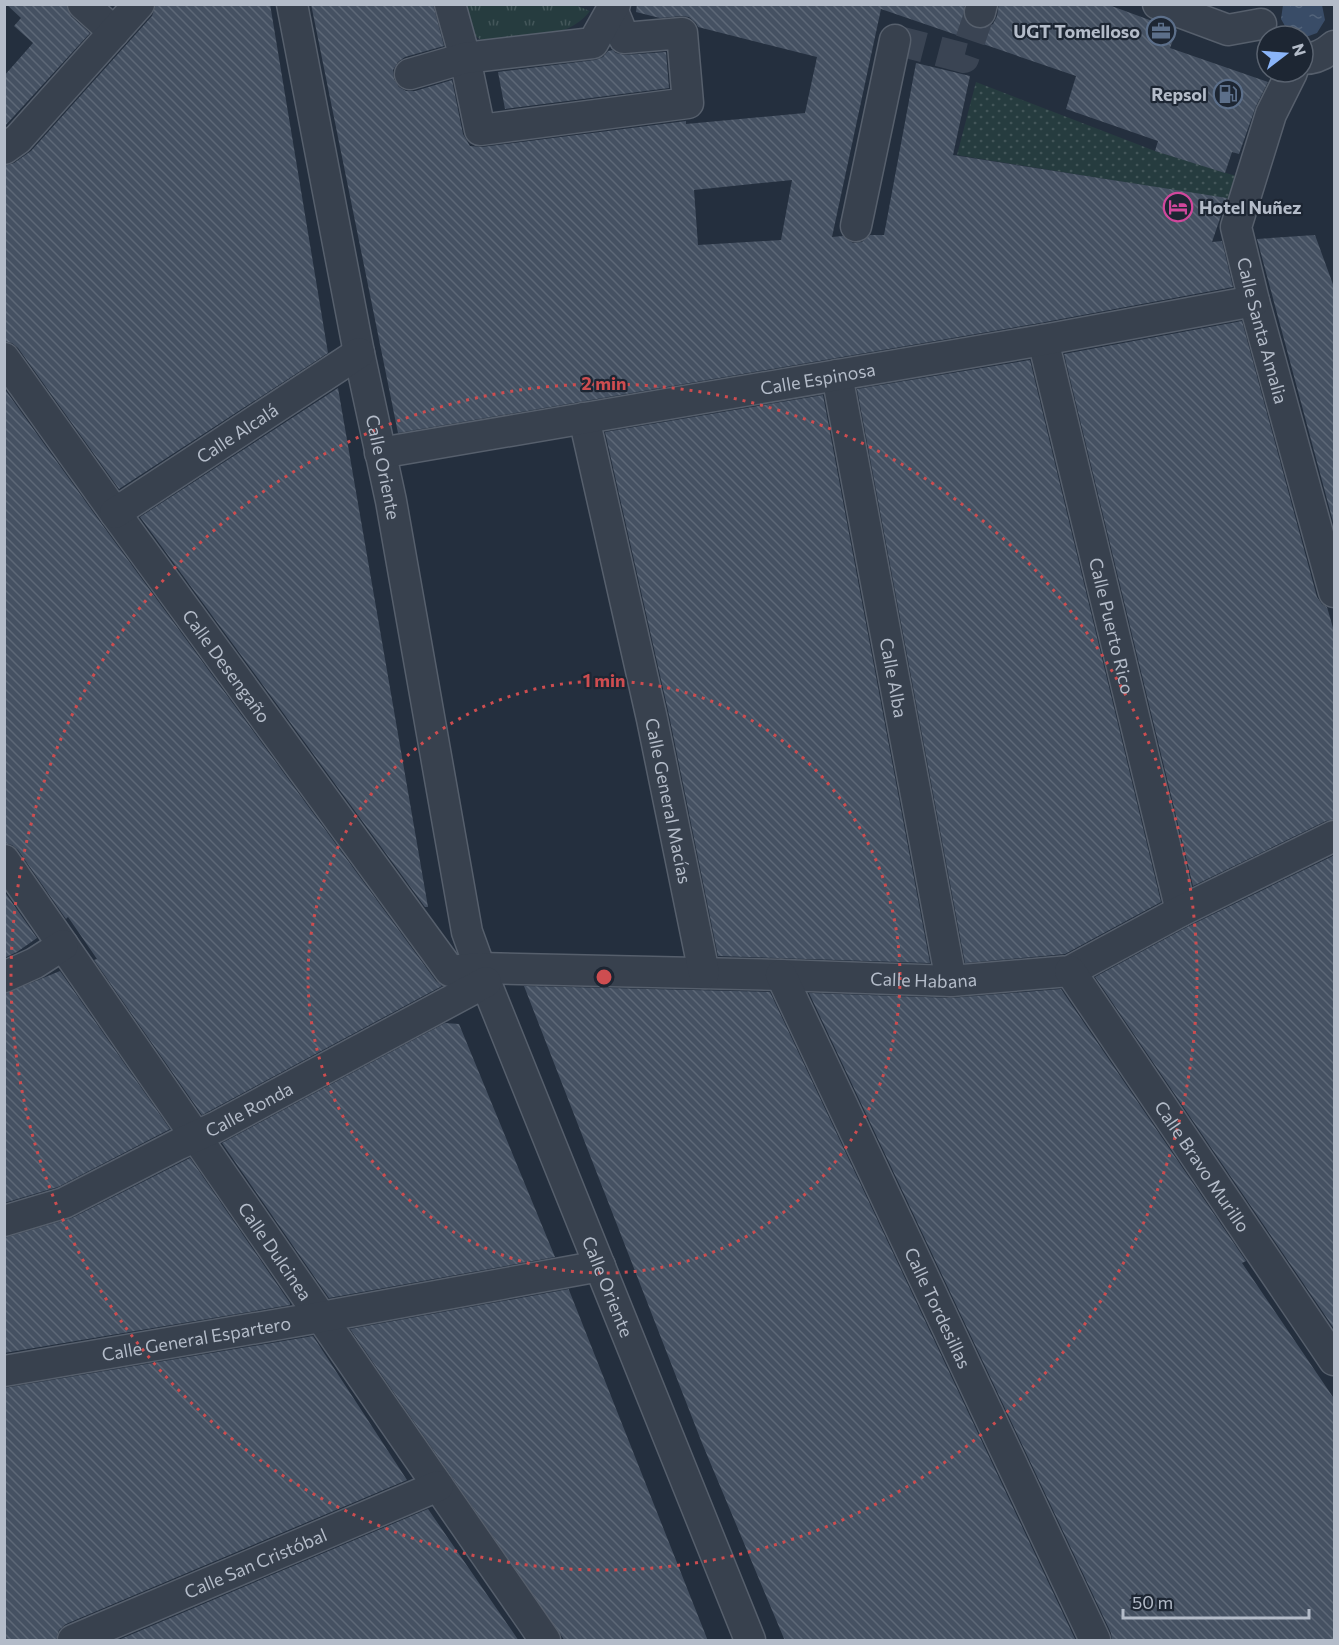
<svg xmlns="http://www.w3.org/2000/svg" width="1339" height="1645" font-family="Commissioner,sans-serif">
<style>
.grass{fill:url(#grass-dots)}
.park{fill:url(#park-tufts)}
.water{fill:url(#water-ripples)}
.building{fill:url(#building-back-hatch);fill-rule:evenodd}
.lines{fill:none;stroke-linecap:round;stroke-linejoin:round}
.minor-tunnel{stroke:#3a4453;stroke-width:30;stroke-dasharray:30 15;stroke-linecap:butt}
.minor-casing{stroke:#565f6c;stroke-width:33}
.minor{stroke:#38414e;stroke-width:30}
.ring{fill:none;stroke:#ce4d50;stroke-width:3;stroke-dasharray:3 6}
.labels{text-anchor:middle;dominant-baseline:central;stroke-width:4.5;stroke-linejoin:round;paint-order:stroke}
.poi-label{font-size:18px;font-weight:bold;fill:#b4bcc9;stroke:#1d2633;text-anchor:end}
.street-label{font-size:18px;fill:#b4bcc9;stroke:#1d2633}
.centre{fill:#ce4d50;stroke:#1d2633;stroke-width:3}
.ring-label{font-size:18px;text-anchor:middle;font-weight:bold;fill:#ce4d50;stroke:#1d2633;stroke-width:4.5;stroke-linejoin:round;paint-order:stroke}
</style>
<defs>
<pattern id="grass-dots" width="8" height="8" patternUnits="userSpaceOnUse" patternTransform="scale(1.5)"><rect width="8" height="8" fill="#263c3f"/><path d="M2 2h.1M6 6h.1" fill="none" stroke="#435659" stroke-width="1.8" stroke-linecap="round"/></pattern>
<pattern id="park-tufts" width="24" height="20" patternUnits="userSpaceOnUse" patternTransform="scale(1.5)"><rect width="24" height="20" fill="#263c3f"/><path d="M3 7l-1-3M5 7V3M7 7l1-3M15 17l-1-3M17 17v-4M19 17l1-3" fill="none" stroke="#435659"/></pattern>
<pattern id="water-ripples" width="26" height="14" patternUnits="userSpaceOnUse" patternTransform="scale(1.5)"><rect width="26" height="14" fill="#394c67"/><path d="M2 4q2-2 4 0t4 0M15 11q2-2 4 0t4 0" fill="none" stroke="#53647b"/></pattern>
<pattern id="building-back-hatch" width="6" height="6" patternUnits="userSpaceOnUse" patternTransform="scale(1.5)"><rect width="6" height="6" fill="#455162"/><path d="M-1 5l2 2M0 0l6 6M5-1l2 2" fill="none" stroke="#5d6877"/></pattern>
</defs>
<rect width="100%" height="100%" fill="#242f3e"/>
<path class="grass" d="M 976,82 L 1155,151 L 1236,176 L 1228,199 L 957,155 Z"/>
<path class="park" d="M 461,5 L 575,5 L 590,11 C 572,37 520,41 491,47 L 474,35 Z"/>
<path class="water" d="M 1283,5 L 1322,5 L 1325,20 L 1317,33 L 1303,38 L 1303,36 L 1289,33 L 1281,19 Z"/>
<path class="building" d="M 6,4 L 66,4 L 71,16 L 90,33 L 4,127 L 4,76 L 33,43 L 14,26 L 21,18 Z
M 156,4 L 270,4 L 328,353 L 119,489 L 18,348 L 12,343 L 4,341 L 4,166 L 14,163 L 31,151 L 152,16 Z
M 311,4 L 433,4 L 444,46 L 405,57 L 398,62 L 393,70 L 394,79 L 399,87 L 406,91 L 415,91 L 452,80 L 463,134 L 470,146 L 482,147 L 686,121 L 686,124 L 805,113 L 817,57 L 698,27 L 696,23 L 689,17 L 681,16 L 660,18 L 636,12 L 637,4 L 964,4 L 964,17 L 968,25 L 976,29 L 985,28 L 993,24 L 997,16 L 999,4 L 1106,4 L 1177,30 L 1170,48 L 1268,82 L 1256,106 L 1239,154 L 1232,152 L 1225,173 L 1155,151 L 1158,141 L 1066,109 L 1076,76 L 881,9 L 832,237 L 843,236 L 853,243 L 862,242 L 870,235 L 884,235 L 916,63 L 970,76 L 953,155 L 1227,198 L 1212,242 L 1222,241 L 1233,287 L 1040,323 L 398,433 ZM 792,180 L 781,240 L 698,245 L 694,190 Z
M 613,50 L 616,53 L 625,55 L 666,52 L 669,88 L 505,109 L 498,72 L 595,60 L 603,57 L 608,51 Z
M 1315,235 L 1335,290 L 1335,529 L 1257,239 Z
M 1242,321 L 1317,597 L 1322,604 L 1327,607 L 1335,635 L 1335,819 L 1326,821 L 1193,886 L 1064,354 Z
M 1030,360 L 1161,902 L 1065,954 L 965,963 L 857,389 Z
M 4,388 L 101,523 L 436,981 L 442,986 L 202,1115 L 94,960 L 97,959 L 68,917 L 66,919 L 18,850 L 12,845 L 4,843 Z
M 338,388 L 428,907 L 425,907 L 140,517 Z
M 823,395 L 930,963 L 718,956 L 669,715 L 605,432 Z
M 1335,855 L 1335,1330 L 1095,977 L 1189,926 Z
M 4,891 L 37,938 L 17,952 L 4,958 Z
M 60,971 L 170,1129 L 58,1187 L 4,1203 L 4,994 Z
M 524,986 L 770,992 L 1076,1641 L 785,1641 L 702,1443 Z
M 1061,989 L 1246,1261 L 1242,1263 L 1335,1400 L 1335,1641 L 1112,1641 L 1111,1633 L 809,993 L 951,998 Z
M 445,1023 L 459,1024 L 555,1257 L 329,1298 L 222,1143 Z
M 190,1158 L 290,1303 L 290,1305 L 4,1353 L 4,1238 L 72,1218 Z
M 569,1289 L 569,1290 L 708,1641 L 565,1641 L 350,1329 Z
M 313,1336 L 407,1480 L 66,1624 L 59,1630 L 56,1641 L 4,1641 L 4,1388 Z
M 428,1509 L 519,1641 L 116,1641 Z"/>
<g class="lines">
<path class="minor-tunnel" d="M 895,40 L 964,58 L 980,12"/>
<g class="minor-casing">
<g id="minor">
<path d="M 83,4 L 114,32"/>
<path id="s1" d="M 292,4 L 359,353 L 391,501 L 467,932 L 480,968 L 750,1640"/>
<path d="M 450,4 L 465,58 L 480,130 L 688,103 L 682,33 L 624,38 L 613,11"/>
<path d="M 1158,4 L 1228,30 L 1261,24"/>
<path d="M 980,12 L 982,4"/>
<path d="M 1303,59 C 1316,59 1325,54 1334,46"/>
<path id="s2" d="M 1292,72 L 1271,114 L 1236,227 L 1254,301 L 1334,592"/>
<path d="M 410,74 L 465,58 L 593,43 L 615,4"/>
<path d="M 4,149 L 18,139 L 139,4"/>
<path d="M 856,226 L 895,40"/>
<path id="s3" d="M 1043,340 L 1181,911"/>
<path id="s4" d="M 4,358 L 115,513 L 450,971 L 480,968 L 781,975 L 951,981 L 1070,971 L 1181,911 L 1334,836"/>
<path id="s5" d="M 837,375 L 951,981"/>
<path id="s6" d="M 584,418 L 652,719 L 704,973"/>
<path id="s7" d="M 380,453 L 1043,340 L 1254,301"/>
<path id="s8" d="M 115,513 L 359,353"/>
<path id="s9" d="M 4,860 L 545,1640"/>
<path id="s10" d="M 1070,971 L 1334,1360"/>
<path id="s11" d="M 781,975 L 1095,1640"/>
<path d="M 4,977 L 35,963 L 63,945"/>
<path id="s12" d="M 4,1221 L 64,1203 L 179,1144 L 216,1127 L 486,982"/>
<path id="s13" d="M 4,1371 L 321,1317 L 600,1266"/>
<path id="s14" d="M 73,1640 L 438,1486"/>
</g>
</g>
<use href="#minor" class="minor"/>
</g>
<g class="ring">
<circle cx="604" cy="977" r="296"/>
<circle cx="604" cy="977" r="593"/>
</g>
<defs>
<g id="office-ring" transform="scale(1.5)"><circle r="9.5" fill="#1d2633" stroke="#5c6f8a" stroke-width="1.5"/><path d="M-6-3h4V-5.5h4V-3h4V5H-6ZM-1-4.5V-3h2v-1.5ZM-6 0V1H6V0Z" fill="#5c6f8a"/></g>
<g id="fuel-ring" transform="scale(1.5)"><circle r="9.5" fill="#1d2633" stroke="#5c6f8a" stroke-width="1.5"/><path d="M-5.5-6h7V0h2V4h1.3V-2.5L3-4.5l.8-.8L6-3V5H2.5V1h-1V6h-7ZM-4.2-4.7v3.2H.2V-4.7Z" fill="#5c6f8a"/></g>
<g id="hotel-ring" transform="scale(1.5)"><circle r="9.5" fill="#1d2633" stroke="#d1479c" stroke-width="1.5"/><path d="M-6-4.5h1.5V1H6V5H4.5V3h-9V5H-6ZM-4 0a1.8 1.8 0 1 1 3.6 0ZM.5 0V-2.5h3Q6-2.5 6 0Z" fill="#d1479c"/></g>
</defs>
<g fill-rule="evenodd">
<use href="#office-ring" x="1161" y="31"/>
<use href="#fuel-ring" x="1228" y="94"/>
<use href="#hotel-ring" x="1178" y="207"/>
</g>
<g class="labels">
<g class="poi-label">
<text x="1140" y="31">UGT Tomelloso</text>
<text x="1207" y="94">Repsol</text>
<text x="1199" y="207" text-anchor="start">Hotel Nuñez</text>
</g>
<g class="street-label">
<text stroke="none"><textPath href="#s2" startOffset="272">Calle Santa Amalia</textPath></text>
<text stroke="none"><textPath href="#s7" startOffset="444">Calle Espinosa</textPath></text>
<text stroke="none"><textPath href="#s8" startOffset="146">Calle Alcalá</textPath></text>
<text stroke="none"><textPath href="#s1" startOffset="472">Calle Oriente</textPath></text>
<text stroke="none"><textPath href="#s3" startOffset="294">Calle Puerto Rico</textPath></text>
<text stroke="none"><textPath href="#s4" startOffset="380">Calle Desengaño</textPath></text>
<text stroke="none"><textPath href="#s5" startOffset="308">Calle Alba</textPath></text>
<text stroke="none"><textPath href="#s6" startOffset="392">Calle General Macías</textPath></text>
<text stroke="none"><textPath href="#s4" startOffset="1232">Calle Habana</textPath></text>
<text stroke="none"><textPath href="#s12" startOffset="270">Calle Ronda</textPath></text>
<text stroke="none"><textPath href="#s10" startOffset="236">Calle Bravo Murillo</textPath></text>
<text stroke="none"><textPath href="#s9" startOffset="476">Calle Dulcinea</textPath></text>
<text stroke="none"><textPath href="#s1" startOffset="1326">Calle Oriente</textPath></text>
<text stroke="none"><textPath href="#s11" startOffset="368">Calle Tordesillas</textPath></text>
<text stroke="none"><textPath href="#s13" startOffset="195">Calle General Espartero</textPath></text>
<text stroke="none"><textPath href="#s14" startOffset="198">Calle San Cristóbal</textPath></text>
</g>
</g>
<circle cx="604" cy="977" r="9" class="centre"/>
<g class="ring-label">
<text x="604" y="390">2 min</text>
<text x="604" y="687">1 min</text>
</g>
<rect width="1339" height="1645" fill="none" stroke="#b4bcc9" stroke-width="12"/>
<g transform="translate(1285 54) rotate(73)"><circle r="28" fill="#1d2633" stroke="#59626f" stroke-width="1.5"/>
<path d="M0-4.5L10 22L0 15L-10 22Z" fill="#8ab4f8"/>
<text y="-9" font-size="16" font-weight="bold" text-anchor="middle" fill="#b4bcc9">N</text>
</g>
<path d="M1123 1609v9h186v-9" fill="none" stroke="#b4bcc9" stroke-width="3"/>
<text x="1132" y="1609" font-size="18" fill="#b4bcc9" stroke="#1d2633" stroke-width="4.5" paint-order="stroke">50 m</text>
</svg>
